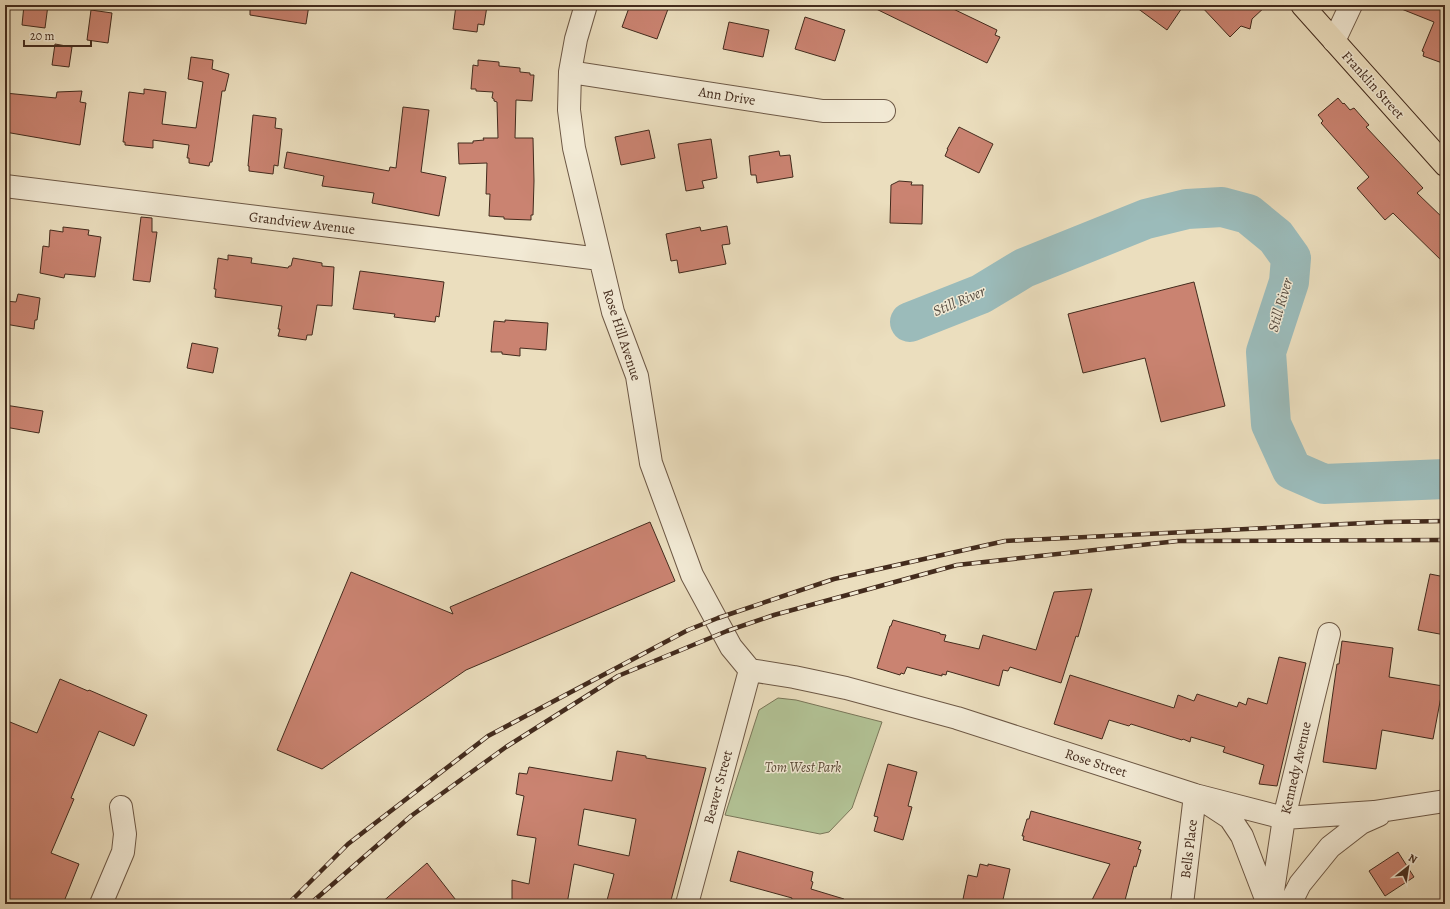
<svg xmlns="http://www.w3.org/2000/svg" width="1450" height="909" font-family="Alegreya,serif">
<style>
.green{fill:#b2c295;stroke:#7a7659}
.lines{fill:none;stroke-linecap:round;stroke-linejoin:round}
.river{stroke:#9bbbba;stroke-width:40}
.building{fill:#ca8371;stroke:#432b1d;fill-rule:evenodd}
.minor-casing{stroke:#6d5845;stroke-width:24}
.major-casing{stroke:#432b1d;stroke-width:24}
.minor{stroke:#f2ead5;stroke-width:22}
.major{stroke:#ebdebe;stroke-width:22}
.rail-casing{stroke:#432b1d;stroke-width:4.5}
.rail{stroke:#f2ead5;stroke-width:3;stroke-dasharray:9;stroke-linecap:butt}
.labels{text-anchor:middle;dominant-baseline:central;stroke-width:3;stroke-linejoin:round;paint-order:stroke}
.street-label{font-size:14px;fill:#432b1d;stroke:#f2ead5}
.park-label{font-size:14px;font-style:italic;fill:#594935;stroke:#f2ead5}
.water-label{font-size:15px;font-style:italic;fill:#594f44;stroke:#f2ead5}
</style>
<rect width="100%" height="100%" fill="#ebdebe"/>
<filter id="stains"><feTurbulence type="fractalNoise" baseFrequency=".005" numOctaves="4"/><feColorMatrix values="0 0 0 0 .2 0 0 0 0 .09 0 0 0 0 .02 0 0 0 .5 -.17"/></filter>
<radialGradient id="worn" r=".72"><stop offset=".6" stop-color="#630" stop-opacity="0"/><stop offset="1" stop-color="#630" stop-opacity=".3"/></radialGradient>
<path class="green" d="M 778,698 L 796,700 L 882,722 L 852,808 L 829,832 L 820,834 L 725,815 L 759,710 Z"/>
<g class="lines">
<path class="river" d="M 910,322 L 981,294 L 1024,268 L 1146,219 L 1187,209 L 1222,207 L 1248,214 L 1276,237 L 1291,258 L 1289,282 L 1266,352 L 1271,424 L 1292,470 L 1324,484 L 1445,479"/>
</g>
<path class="building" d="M 24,5 L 48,5 L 45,28 L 22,25 Z
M 250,5 L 309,5 L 306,24 L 250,15 Z
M 456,5 L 487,6 L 484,25 L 478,24 L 477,32 L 453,29 Z
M 630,5 L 657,5 L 668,9 L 657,39 L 622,27 Z
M 868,5 L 945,5 L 997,30 L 995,35 L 1000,37 L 987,63 Z
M 1133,5 L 1184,5 L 1167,30 Z
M 1200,5 L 1267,5 L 1252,19 L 1250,29 L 1241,26 L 1230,37 Z
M 1394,5 L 1445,5 L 1445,64 L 1423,56 L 1424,52 L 1422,51 L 1434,22 L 1394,6 Z
M 91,10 L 112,13 L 108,43 L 87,40 Z
M 805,17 L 845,30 L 835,61 L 795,49 Z
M 729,22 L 769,30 L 763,57 L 723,49 Z
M 55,44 L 72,47 L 69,67 L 52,65 Z
M 191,57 L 213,60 L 212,69 L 229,74 L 225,91 L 222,91 L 214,149 L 212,162 L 210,162 L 209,166 L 189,163 L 189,158 L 187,158 L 189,145 L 153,140 L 153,148 L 125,145 L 125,142 L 123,142 L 129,92 L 144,94 L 144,89 L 166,92 L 162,124 L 196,128 L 203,82 L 188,79 Z
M 478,60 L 499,62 L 499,66 L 520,68 L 520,72 L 530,73 L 530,75 L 534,75 L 532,101 L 516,100 L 515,138 L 533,138 L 534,181 L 533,215 L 531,215 L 531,220 L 504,219 L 504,217 L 489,216 L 490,194 L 486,194 L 487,163 L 459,164 L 458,143 L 473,143 L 473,141 L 484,140 L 483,138 L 498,138 L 497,102 L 494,101 L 494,99 L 492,98 L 493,92 L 476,91 L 476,89 L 471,89 L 473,65 L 478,66 Z
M 82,91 L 80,102 L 86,103 L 80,145 L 5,132 L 5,93 L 56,98 L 57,92 Z
M 1338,98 L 1343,104 L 1344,103 L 1350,110 L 1354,108 L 1369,125 L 1366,127 L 1423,188 L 1417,193 L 1445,220 L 1445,264 L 1393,213 L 1385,220 L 1357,188 L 1369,177 L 1321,123 L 1323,121 L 1318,115 Z
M 403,107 L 429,110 L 421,172 L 446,177 L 439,216 L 372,203 L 374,193 L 322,186 L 324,176 L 284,168 L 287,152 L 389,171 L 390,167 L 396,168 Z
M 253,115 L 276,118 L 275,128 L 282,129 L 278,166 L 274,165 L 273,174 L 249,171 L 249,166 L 248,166 Z
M 959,127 L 993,144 L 979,173 L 945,156 L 948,149 L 947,149 Z
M 649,130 L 655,158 L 621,165 L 615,137 Z
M 711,139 L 717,178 L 702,181 L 704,188 L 686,191 L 678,144 Z
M 779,151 L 780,156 L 790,155 L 793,177 L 757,183 L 756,175 L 751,175 L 749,156 Z
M 899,181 L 912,182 L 911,185 L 923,185 L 922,224 L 890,223 L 891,185 Z
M 141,217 L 152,218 L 152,232 L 157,232 L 150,282 L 133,280 Z
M 727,226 L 730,244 L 722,245 L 726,264 L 679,273 L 677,260 L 671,261 L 666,234 L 700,227 L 701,231 Z
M 63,227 L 89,230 L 88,235 L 101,237 L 95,277 L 65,274 L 64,278 L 40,273 L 43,246 L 49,247 L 50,230 L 63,232 Z
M 228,255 L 252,258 L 251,263 L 288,268 L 289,266 L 291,266 L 293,258 L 322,263 L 322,266 L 334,267 L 332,306 L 317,305 L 312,335 L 307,335 L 306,340 L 278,336 L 280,329 L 278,329 L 282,306 L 215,297 L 216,289 L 214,289 L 218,258 L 228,260 Z
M 360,271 L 444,282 L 439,317 L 436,316 L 435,322 L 394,317 L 395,314 L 353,309 Z
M 1194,282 L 1225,406 L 1161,422 L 1145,358 L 1083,373 L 1068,314 Z
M 18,294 L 40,298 L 37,320 L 35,320 L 34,329 L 5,324 L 5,301 L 16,302 Z
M 505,320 L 548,323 L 546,350 L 520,348 L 520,356 L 502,354 L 502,352 L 491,352 L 494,321 L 505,322 Z
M 192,343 L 218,348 L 213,373 L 187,368 Z
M 5,405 L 43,411 L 39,433 L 5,427 Z
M 650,522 L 675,581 L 466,670 L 322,769 L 277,750 L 351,572 L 453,614 L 450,607 Z
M 1430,574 L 1445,577 L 1445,635 L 1418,630 Z
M 1092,589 L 1078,637 L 1076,636 L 1061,683 L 1010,667 L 1008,671 L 1003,670 L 999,686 L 947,671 L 946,675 L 942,674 L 942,676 L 907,667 L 904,674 L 901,673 L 900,675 L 877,668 L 890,626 L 891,626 L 893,620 L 940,633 L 940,634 L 946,635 L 944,641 L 979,649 L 983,635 L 1036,650 L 1054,592 Z
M 1342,641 L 1393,648 L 1389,677 L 1443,686 L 1433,739 L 1382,730 L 1376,769 L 1323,762 L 1337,664 L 1339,664 Z
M 1279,657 L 1306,663 L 1277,786 L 1259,784 L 1264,765 L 1223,752 L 1225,747 L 1191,737 L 1190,742 L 1183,739 L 1182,740 L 1131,724 L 1129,726 L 1109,720 L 1102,739 L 1054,724 L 1070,675 L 1174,708 L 1178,695 L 1194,701 L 1197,694 L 1237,707 L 1239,702 L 1246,705 L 1248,698 L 1267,704 Z
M 60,679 L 88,691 L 89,690 L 147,715 L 134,746 L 99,731 L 71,798 L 74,799 L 51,853 L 79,864 L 63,904 L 5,904 L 5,720 L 37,733 Z
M 617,751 L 646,756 L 646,758 L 706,768 L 670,904 L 606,904 L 614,874 L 574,864 L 567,904 L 512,904 L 512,880 L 529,884 L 536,838 L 517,835 L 524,796 L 516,794 L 519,773 L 527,774 L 529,767 L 612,781 ZM 584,809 L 636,819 L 629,856 L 578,845 Z
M 888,764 L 917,772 L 908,806 L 912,807 L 903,840 L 874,831 L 878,817 L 874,816 Z
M 1031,811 L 1141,842 L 1138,849 L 1141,850 L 1136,867 L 1134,866 L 1124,904 L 1090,904 L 1110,864 L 1023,840 L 1024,836 L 1022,836 L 1027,819 L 1029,819 Z
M 738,851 L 813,872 L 811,881 L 813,882 L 811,889 L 844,899 L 843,904 L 791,904 L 792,898 L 730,881 Z
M 1398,852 L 1414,877 L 1385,896 L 1369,871 Z
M 427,863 L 459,904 L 380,904 Z
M 980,864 L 988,866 L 988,864 L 1010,869 L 1002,904 L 962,904 L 968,875 L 977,877 Z"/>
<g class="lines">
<g class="minor-casing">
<path id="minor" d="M 586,5 L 576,39 L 570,72 L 569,110 L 574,148 L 613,312 L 637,376 L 651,463 L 692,575 L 731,647 L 750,670
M 1334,41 L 1351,5
M 570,72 L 823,111 L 884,111
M 5,186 L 600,259
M 750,670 L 794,677 L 846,688 L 957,718 L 1195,795 L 1284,818 L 1374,812 L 1445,801
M 101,904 L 123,852 L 125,834 L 121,807
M 687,904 L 750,670
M 1182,904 L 1195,795 L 1230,818 L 1242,836 L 1268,904
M 1271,904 L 1284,818 L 1329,634
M 1290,904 L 1300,884 L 1330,847 L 1361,823 L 1379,815"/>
</g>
<g class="major-casing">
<path id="major" d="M 1302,5 L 1445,165"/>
</g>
<use href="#minor" class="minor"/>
<use href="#major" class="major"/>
<g class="rail-casing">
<path id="rail" d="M 288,904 L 348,844 L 488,736 L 688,630 L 718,618 L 834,579 L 1005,541 L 1386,522 L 1445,521
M 310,904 L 411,816 L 506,747 L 618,676 L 727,631 L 774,615 L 957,565 L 1178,541 L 1445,540"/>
</g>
<use href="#rail" class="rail"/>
</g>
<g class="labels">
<g class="street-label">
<text transform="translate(1373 85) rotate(48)">Franklin Street</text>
<text transform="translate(727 96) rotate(9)">Ann Drive</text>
<text transform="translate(302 223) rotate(7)">Grandview Avenue</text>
<text transform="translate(622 335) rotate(72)">Rose Hill Avenue</text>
<text transform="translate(1096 763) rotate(18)">Rose Street</text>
<text transform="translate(1296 768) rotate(-77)">Kennedy Avenue</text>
<text transform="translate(718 787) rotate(-75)">Beaver Street</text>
<text transform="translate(1189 849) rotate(-83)">Bells Place</text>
</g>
<g class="park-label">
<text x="803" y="767">Tom West Park</text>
</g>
<g class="water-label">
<text transform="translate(959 301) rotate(-23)">Still River</text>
<text transform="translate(1280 305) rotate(-74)">Still River</text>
</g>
</g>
<rect width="1450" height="909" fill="none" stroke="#ebdebe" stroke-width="20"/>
<rect x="6" y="6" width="1438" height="897" fill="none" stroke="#432b1d" stroke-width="2"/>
<rect x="10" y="10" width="1430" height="889" fill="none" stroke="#432b1d"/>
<g transform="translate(1408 867) rotate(30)" stroke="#f2ead5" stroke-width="3" paint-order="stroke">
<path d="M0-3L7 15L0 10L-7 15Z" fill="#432b1d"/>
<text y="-6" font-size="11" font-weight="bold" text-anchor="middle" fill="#432b1d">N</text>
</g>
<path d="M24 40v6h67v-6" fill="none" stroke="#432b1d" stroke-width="2"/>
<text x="30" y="40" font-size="12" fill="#432b1d" stroke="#f2ead5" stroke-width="3" paint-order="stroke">20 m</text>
<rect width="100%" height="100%" filter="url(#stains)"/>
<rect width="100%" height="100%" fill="url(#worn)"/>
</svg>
